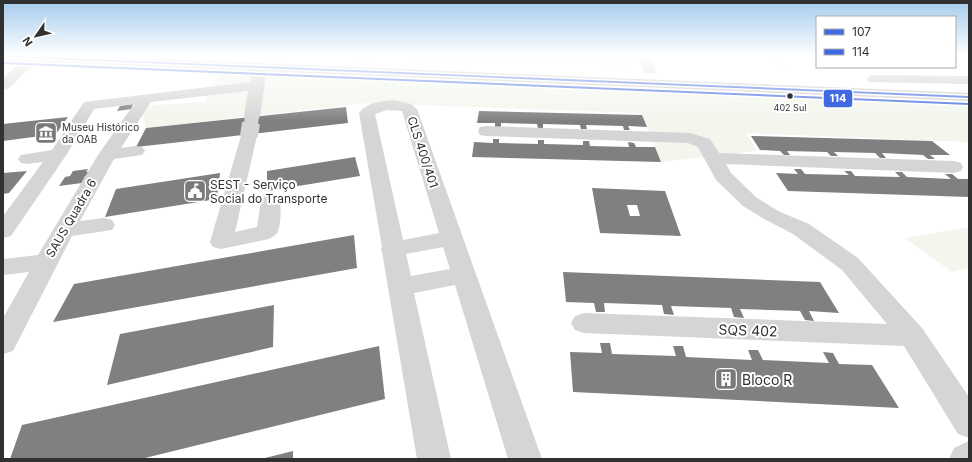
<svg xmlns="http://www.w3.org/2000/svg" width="972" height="462" font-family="Inter,sans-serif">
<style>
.green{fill:#f2f6ed}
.building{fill:#808080;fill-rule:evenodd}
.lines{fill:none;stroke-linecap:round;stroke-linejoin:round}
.minor-tunnel-far1{stroke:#d6d6d6;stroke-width:14;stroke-dasharray:14 7;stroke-linecap:butt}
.minor-tunnel{stroke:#d6d6d6;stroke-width:18;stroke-dasharray:18 9;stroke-linecap:butt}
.path{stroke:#d5d5d5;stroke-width:1.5;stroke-dasharray:1.5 1.5;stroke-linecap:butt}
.minor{fill:#d5d5d5;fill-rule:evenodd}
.major{fill:#c9c9c9;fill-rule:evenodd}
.bus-1-casing{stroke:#fff;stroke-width:3}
.bus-2-casing{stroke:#fff;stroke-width:3}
.bus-1{fill:#4169e1;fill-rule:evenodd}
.bus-2{fill:#4169e1;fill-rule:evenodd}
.bus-dot{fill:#313131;stroke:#fff;stroke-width:1.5}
.labels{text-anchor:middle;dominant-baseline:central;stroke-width:4;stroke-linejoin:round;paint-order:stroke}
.far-bus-label{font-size:9px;fill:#313131;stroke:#fff}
.far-poi-label{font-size:10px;fill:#313131;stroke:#fff;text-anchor:start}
.street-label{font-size:12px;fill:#313131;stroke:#fff}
.poi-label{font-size:12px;fill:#313131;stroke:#fff;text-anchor:start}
.near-street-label{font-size:14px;fill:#313131;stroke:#fff}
.near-poi-label{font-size:14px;fill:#313131;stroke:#fff;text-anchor:start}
.line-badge{stroke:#fff;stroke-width:1.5}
.badge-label{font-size:11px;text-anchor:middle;font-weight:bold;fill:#fff}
</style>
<rect width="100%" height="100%" fill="#fff"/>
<path class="green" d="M 218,74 L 969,105 L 969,142 L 746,133 L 757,151 L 661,162 L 641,113 L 366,103 L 146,128 L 140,106 L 205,102 Z
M 969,227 L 969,268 L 952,272 L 905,238 Z"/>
<path class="building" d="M 133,104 L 131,109 L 117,111 L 120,106 Z
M 346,107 L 348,123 L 136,147 L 146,128 Z
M 479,111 L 642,115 L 647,127 L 628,126 L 630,130 L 624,130 L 623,126 L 586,125 L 587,129 L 581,129 L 580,125 L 543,124 L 543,128 L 538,128 L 537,124 L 501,123 L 501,127 L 495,127 L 495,123 L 477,123 Z
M 68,117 L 56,134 L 3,141 L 3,124 Z
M 751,136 L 932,141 L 950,155 L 930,155 L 935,159 L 928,159 L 923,155 L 882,153 L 886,158 L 880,158 L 875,153 L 834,152 L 838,156 L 831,156 L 827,152 L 787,151 L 790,155 L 784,155 L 780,151 L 760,150 Z
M 493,139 L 499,139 L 499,143 L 538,144 L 538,140 L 544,140 L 544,144 L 583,145 L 583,141 L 589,141 L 590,146 L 629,147 L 628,142 L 634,143 L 636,147 L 655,147 L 661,162 L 472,157 L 474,142 L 493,143 Z
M 355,157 L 360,176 L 267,191 L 267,171 Z
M 88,169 L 86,172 L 91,171 L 88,176 L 85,176 L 82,183 L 59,186 L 65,177 L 70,176 L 73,171 Z
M 794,169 L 801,169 L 805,174 L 849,175 L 844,171 L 851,171 L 855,176 L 900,177 L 895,172 L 902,172 L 907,177 L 951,179 L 945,174 L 952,174 L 958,179 L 969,179 L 969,197 L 788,191 L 776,173 L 798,174 Z
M 27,171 L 9,193 L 3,194 L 3,173 Z
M 220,173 L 217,199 L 105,217 L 116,189 Z
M 592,188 L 665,191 L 681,236 L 600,233 ZM 627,205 L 637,205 L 640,216 L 630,216 Z
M 354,235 L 357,268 L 53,322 L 74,284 Z
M 563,272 L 820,282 L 839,313 L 809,311 L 814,321 L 805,320 L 800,311 L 740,309 L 744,318 L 734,317 L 731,308 L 671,306 L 674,315 L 664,314 L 662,305 L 604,303 L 605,312 L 596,312 L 594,303 L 566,302 Z
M 274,305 L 273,347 L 107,385 L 120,334 Z
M 600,343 L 610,343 L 612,354 L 676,356 L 673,346 L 683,346 L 686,357 L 752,360 L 748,350 L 758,350 L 763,360 L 829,363 L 823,352 L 833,353 L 839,364 L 872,365 L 899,408 L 573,392 L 570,352 L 602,353 Z
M 379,346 L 385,399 L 141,459 L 10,459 L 22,425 Z
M 293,451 L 293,459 L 265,459 L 265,458 Z"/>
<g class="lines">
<path class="minor-tunnel-far1" d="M 251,124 L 252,116"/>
<path class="minor-tunnel" d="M 249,136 L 251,123"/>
<path class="path" d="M 414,56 L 495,57 L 631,65
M 774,56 L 775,58
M 779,61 L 787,71"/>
<path class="minor" d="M 54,56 L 63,56 L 64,59 L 63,62 C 51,65 38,64 28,70 C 19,76 14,88 3,90 L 3,78 L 17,65 L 26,61 Z
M 358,56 L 370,56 L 368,61 L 358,61 L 357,58 Z
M 639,56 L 651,56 L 656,70 L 654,73 L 644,73 Z
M 260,63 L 265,64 L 267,67 L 260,116 L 258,119 L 252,121 L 246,119 L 244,116 L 248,91 L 151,102 L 121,148 L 136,146 L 142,147 L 145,151 L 142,155 L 114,159 L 80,221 L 104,218 L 112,220 L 115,225 L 112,230 L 72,236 L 13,351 L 3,354 L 3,318 L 29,272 L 3,275 L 3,259 L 38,255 L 98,155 L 134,104 L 94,109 L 67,154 L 11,236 L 3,238 L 3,216 L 43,162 L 27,164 L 21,163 L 18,159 L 21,155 L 52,150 L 84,102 L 250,82 L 255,64 Z
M 394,100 L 411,104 L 417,109 L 542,459 L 508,459 L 455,285 L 414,293 L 451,459 L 417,459 L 382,252 L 381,249 L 382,247 L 359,113 C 367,102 381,101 394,100 ZM 387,110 L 402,111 L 439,233 L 403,240 L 375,114 ZM 443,247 L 450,269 L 411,276 L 406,254 Z
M 486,126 L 690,133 L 710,139 L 719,153 L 954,161 L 961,163 L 963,167 L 961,171 L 954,173 L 726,164 L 731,173 L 757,198 L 778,211 L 809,224 L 858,258 L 922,328 L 969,397 L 969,438 L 958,434 L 904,346 L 584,333 L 575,330 L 571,323 L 575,316 L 584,313 L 887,324 L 842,270 L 793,234 L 764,219 L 743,206 L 716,180 L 698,147 L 688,143 L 486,136 L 480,135 L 478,131 L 480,127 Z
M 249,131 L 255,132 L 257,136 L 235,232 L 257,227 L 261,201 L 264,197 L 271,195 L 278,197 C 282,202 281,224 278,231 C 277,235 272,237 269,239 L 221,249 L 213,247 L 210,242 L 241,136 L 243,132 Z
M 969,441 L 969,459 L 949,459 L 954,448 Z"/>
<path class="major" d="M 3,56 L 92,56 L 969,93 L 969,101 L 3,60 Z
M 874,75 L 969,76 L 969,84 L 869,82 L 867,79 L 869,76 Z"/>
<g class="bus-1-casing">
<path id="bus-1" d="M 3,56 L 21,56 L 969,96 L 969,98 L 3,57 Z"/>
</g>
<g class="bus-2-casing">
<path id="bus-2" d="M 3,62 L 969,103 L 969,105 L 3,64 Z"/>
</g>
<use href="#bus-1" class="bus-1"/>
<use href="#bus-2" class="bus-2"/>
</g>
<linearGradient id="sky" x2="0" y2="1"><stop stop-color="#a3caed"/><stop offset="0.46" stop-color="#fff"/><stop offset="1" stop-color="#fff" stop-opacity="0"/></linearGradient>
<rect width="972" height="121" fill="url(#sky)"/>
<defs>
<g id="museum-square" transform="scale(1.15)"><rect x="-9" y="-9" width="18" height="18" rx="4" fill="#797979" stroke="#fff"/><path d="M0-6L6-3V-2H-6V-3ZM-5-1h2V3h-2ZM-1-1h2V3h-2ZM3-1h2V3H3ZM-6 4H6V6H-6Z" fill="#fff"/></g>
<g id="civic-square" transform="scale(1.15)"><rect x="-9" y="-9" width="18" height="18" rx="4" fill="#797979" stroke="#fff"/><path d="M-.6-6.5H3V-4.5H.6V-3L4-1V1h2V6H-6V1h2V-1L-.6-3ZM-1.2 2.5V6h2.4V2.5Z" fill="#fff"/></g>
<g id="building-square" transform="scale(1.15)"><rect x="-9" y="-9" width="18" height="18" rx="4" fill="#797979" stroke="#fff"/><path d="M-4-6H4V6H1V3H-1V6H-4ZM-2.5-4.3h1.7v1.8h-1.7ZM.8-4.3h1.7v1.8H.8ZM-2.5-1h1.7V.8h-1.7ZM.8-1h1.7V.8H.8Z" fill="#fff"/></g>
</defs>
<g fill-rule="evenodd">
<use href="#museum-square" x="46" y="133"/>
<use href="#civic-square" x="195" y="191"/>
<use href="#building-square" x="726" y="379"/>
</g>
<circle class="bus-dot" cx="790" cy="96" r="3.5"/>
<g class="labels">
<g class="far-bus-label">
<text x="790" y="107">402 Sul</text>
</g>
<g class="far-poi-label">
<text x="62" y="127">Museu Histórico<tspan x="62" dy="12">da OAB</tspan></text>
</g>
<g class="street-label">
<text transform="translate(423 152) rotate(72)">CLS 400/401</text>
<text transform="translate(71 218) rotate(-60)">SAUS Quadra 6</text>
</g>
<g class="poi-label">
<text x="210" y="184">SEST - Serviço<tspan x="210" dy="14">Social do Transporte</tspan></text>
</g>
<g class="near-street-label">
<text transform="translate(748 330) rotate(2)">SQS 402</text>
</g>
<g class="near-poi-label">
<text x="742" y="379">Bloco R</text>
</g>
</g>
<rect class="line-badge" x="823" y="89" width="30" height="19" rx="4" fill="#4169e1"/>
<g class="badge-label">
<text x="838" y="102">114</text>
</g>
<rect width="972" height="462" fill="none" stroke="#313131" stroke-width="8"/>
<rect x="816" y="16" width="140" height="52" fill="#ffffff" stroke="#adadad"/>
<rect x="824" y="29" width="20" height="6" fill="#4169e1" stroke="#adadad"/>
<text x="852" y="36" font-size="12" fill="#313131">107</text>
<rect x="824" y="49" width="20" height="6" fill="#4169e1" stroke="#adadad"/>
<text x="852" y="56" font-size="12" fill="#313131">114</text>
<g transform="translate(36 36) rotate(236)" stroke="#ffffff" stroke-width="3" paint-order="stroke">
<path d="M0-3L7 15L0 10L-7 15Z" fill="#313131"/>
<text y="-6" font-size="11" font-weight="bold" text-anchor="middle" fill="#313131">N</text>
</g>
</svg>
